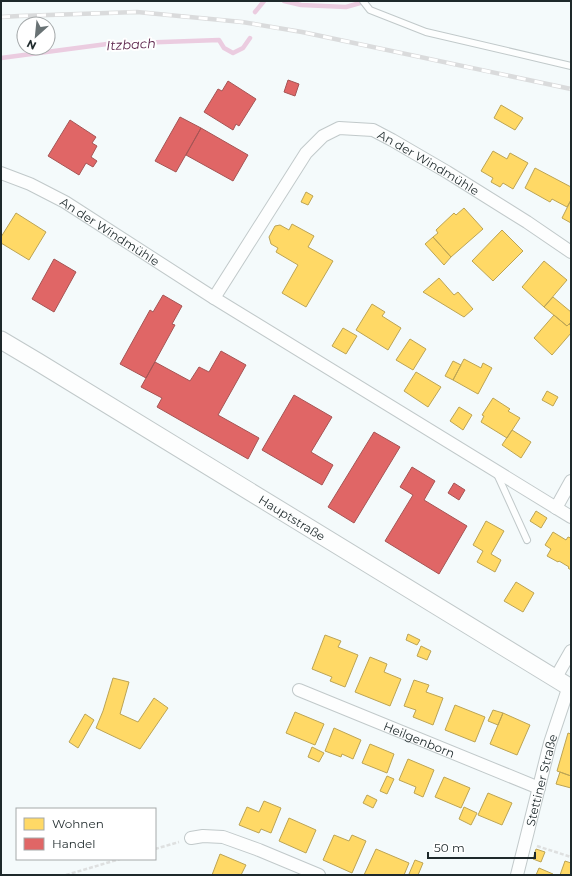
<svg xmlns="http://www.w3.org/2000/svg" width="572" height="876" font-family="Montserrat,sans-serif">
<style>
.homes{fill:#ffd966;stroke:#bca454}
.shops{fill:#e06666;stroke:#a65454}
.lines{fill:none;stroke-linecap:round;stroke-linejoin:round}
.stream{stroke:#ebcce0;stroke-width:4.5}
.service-casing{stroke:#c1c9ca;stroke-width:8}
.minor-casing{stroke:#c1c9ca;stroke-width:14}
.secondary-casing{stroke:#c1c9ca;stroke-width:19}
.path{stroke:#dee0e0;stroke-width:2.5;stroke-dasharray:4 2;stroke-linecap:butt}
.service{stroke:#fdfefe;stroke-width:6}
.minor{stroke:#fdfefe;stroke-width:12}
.secondary{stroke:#fdfefe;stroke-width:17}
.rail-casing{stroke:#dadbdc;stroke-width:4.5}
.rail{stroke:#fff;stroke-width:3;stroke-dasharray:9;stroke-linecap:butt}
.labels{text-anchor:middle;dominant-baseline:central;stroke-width:4;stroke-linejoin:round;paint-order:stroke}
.street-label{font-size:12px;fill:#1e292b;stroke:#fff}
.water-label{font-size:13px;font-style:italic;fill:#5f274e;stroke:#fff}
</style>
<rect width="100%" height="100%" fill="#f4fafb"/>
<path class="homes" d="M 501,105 L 523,118 L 515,130 L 494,118 Z
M 493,151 L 507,159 L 510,153 L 528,163 L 513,189 L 503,183 L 500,187 L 491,182 L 493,178 L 481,171 Z
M 535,168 L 571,187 L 571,200 L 567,207 L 552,199 L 550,202 L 525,188 Z
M 306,192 L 313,196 L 308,205 L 301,202 Z
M 571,200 L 571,223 L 562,218 Z
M 464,208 L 483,229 L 451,257 L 433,237 L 438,233 L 436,230 L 454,213 L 456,215 Z
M 16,213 L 46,232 L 29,260 L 1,243 L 1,237 Z
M 292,224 L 314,236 L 308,247 L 333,261 L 306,307 L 282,293 L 298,265 L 276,252 L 278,248 L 271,244 L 269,237 L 275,226 L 280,225 L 289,230 Z
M 502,230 L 523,251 L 493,281 L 472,261 Z
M 433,237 L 451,257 L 444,265 L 425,244 Z
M 544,261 L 567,280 L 544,307 L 522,287 Z
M 439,278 L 454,295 L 458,292 L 473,309 L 464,317 L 423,292 Z
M 553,297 L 571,312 L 571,322 L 567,326 L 544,307 Z
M 372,304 L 385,312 L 382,316 L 401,328 L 388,350 L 356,330 Z
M 554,315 L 567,326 L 569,324 L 571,326 L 571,333 L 552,355 L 534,338 Z
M 343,328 L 357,336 L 346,354 L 332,346 Z
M 410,339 L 426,349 L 413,370 L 396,360 Z
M 464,359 L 481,368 L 483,363 L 492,368 L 478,394 L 453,380 Z
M 453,361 L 461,365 L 453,380 L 445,376 Z
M 416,372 L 441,387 L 428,407 L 404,391 Z
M 547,391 L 558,397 L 553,406 L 542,400 Z
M 493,398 L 510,409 L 508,411 L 520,418 L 507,438 L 481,422 L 484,416 L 482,415 Z
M 459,407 L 472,415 L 463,430 L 450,421 Z
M 512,430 L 531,442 L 521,458 L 502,445 Z
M 536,511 L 547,518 L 541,528 L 530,521 Z
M 486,521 L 504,531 L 491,554 L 501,560 L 495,572 L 477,562 L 483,551 L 473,545 Z
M 553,532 L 566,540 L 568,537 L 571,538 L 571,570 L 568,568 L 569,567 L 559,561 L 558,562 L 547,556 L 551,549 L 545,545 Z
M 516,582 L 534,593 L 523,612 L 504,601 Z
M 408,634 L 420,640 L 417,645 L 406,640 Z
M 325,635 L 341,641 L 338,647 L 358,655 L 345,687 L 330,681 L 332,677 L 312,669 Z
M 421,646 L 431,651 L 427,660 L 417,656 Z
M 370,657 L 387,664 L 384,672 L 401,679 L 390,706 L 355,692 Z
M 113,678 L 129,682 L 120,714 L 138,722 L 154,698 L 168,708 L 140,749 L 96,728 L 103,711 Z
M 414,680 L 429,685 L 426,692 L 443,698 L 433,725 L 413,717 L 416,710 L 404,706 Z
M 455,705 L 485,717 L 475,742 L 445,730 Z
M 493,710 L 503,713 L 498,725 L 488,721 Z
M 295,712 L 324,724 L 315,745 L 286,733 Z
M 503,713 L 530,725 L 517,755 L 490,744 Z
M 85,714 L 94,720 L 78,748 L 69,742 Z
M 334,728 L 361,740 L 353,759 L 342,754 L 341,757 L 325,751 Z
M 568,733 L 571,734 L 571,776 L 557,771 Z
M 370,744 L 394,754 L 387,773 L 362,763 Z
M 312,747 L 324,753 L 319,762 L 308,757 Z
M 408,759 L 434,770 L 423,797 L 414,793 L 416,787 L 399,780 Z
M 560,772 L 571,776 L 571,788 L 556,784 Z
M 387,776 L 394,779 L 387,794 L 380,791 Z
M 444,777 L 470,788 L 461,808 L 435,797 Z
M 488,793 L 512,803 L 502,825 L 478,815 Z
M 367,795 L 377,800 L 373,808 L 363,803 Z
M 264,801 L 281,808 L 271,833 L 261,829 L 259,833 L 239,825 L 247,807 L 259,812 Z
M 464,807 L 477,813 L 471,825 L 459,819 Z
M 289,818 L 316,830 L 306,853 L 279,841 Z
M 334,835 L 349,841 L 352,835 L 366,841 L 352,873 L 323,860 Z
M 376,849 L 409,863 L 404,875 L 364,875 Z
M 536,849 L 545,852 L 541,862 L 533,859 Z
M 220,854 L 246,865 L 241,875 L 212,875 Z
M 415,860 L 423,863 L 418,875 L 411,875 L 409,874 Z
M 565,861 L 571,863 L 571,875 L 560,875 Z
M 539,868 L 553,874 L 553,875 L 536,875 Z"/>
<path class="shops" d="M 288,80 L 299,84 L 295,96 L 284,92 Z
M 228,81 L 256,99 L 239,126 L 236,124 L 233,130 L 204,112 L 218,89 L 222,91 Z
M 180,117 L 201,128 L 176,172 L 155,161 Z
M 70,120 L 96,137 L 92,143 L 97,146 L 91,157 L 97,161 L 93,167 L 86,163 L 79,175 L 48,156 Z
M 201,128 L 248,155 L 233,181 L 186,155 Z
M 54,259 L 76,272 L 54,312 L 32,299 Z
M 163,295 L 182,306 L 172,324 L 175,325 L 146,378 L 120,364 L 150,310 L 153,312 Z
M 221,351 L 246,365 L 218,415 L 259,438 L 248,459 L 157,407 L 162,398 L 141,387 L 155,362 L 190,381 L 199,367 L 209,372 Z
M 294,395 L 332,417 L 311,452 L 333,465 L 322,485 L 262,450 Z
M 374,432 L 400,447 L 354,523 L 328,507 Z
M 412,467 L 435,481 L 424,500 L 467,526 L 439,574 L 385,541 L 413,495 L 400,487 Z
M 454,483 L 465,490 L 459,500 L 448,493 Z"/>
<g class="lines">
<path class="stream" d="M 284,1 L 301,5 L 346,7 L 367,1
M 255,12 L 264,1
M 1,58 L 107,44 L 219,40 L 224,48 L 233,53 L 243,48 L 250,38"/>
<g class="service-casing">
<path id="service" d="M 363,1 L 370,10 L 426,32 L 571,66
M 497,474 L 527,540"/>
</g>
<g class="minor-casing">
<g id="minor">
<path id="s1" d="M 1,173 L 30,184 L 65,202 L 214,298 L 571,517"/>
<path id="s2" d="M 214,298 L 306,153 L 323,136 L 339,128 L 373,130 L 392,140 L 447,172 L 527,222 L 571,252"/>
<path d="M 556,508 L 571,481"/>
<path d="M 555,679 L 571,651"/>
<path id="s3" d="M 299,690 L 539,788"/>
<path d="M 191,838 L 203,836 L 223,837 L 259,850 L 319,875"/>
<path id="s4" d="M 517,875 L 550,743 L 569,686"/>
</g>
</g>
<g class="secondary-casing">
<g id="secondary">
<path id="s5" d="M 1,340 L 38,362 L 571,688"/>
</g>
</g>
<path class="path" d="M 537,846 L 571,857
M 155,849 L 179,842
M 66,875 L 120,859"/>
<use href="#service" class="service"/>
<use href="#minor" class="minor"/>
<use href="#secondary" class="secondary"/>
<g class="rail-casing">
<path id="rail" d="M 1,17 L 19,16 L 137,12 L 242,22 L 302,32 L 571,89"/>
</g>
<use href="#rail" class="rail"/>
</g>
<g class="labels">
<g class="street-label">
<text stroke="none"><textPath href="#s2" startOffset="312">An der Windmühle</textPath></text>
<text stroke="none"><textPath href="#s1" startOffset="124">An der Windmühle</textPath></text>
<text stroke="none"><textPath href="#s5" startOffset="341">Hauptstraße</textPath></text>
<text stroke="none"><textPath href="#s3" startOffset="130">Heilgenborn</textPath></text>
<text stroke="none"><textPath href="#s4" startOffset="98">Stettiner Straße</textPath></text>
</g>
<g class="water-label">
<text transform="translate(131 44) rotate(-3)">Itzbach</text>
</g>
</g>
<rect width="572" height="876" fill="none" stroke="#1e292b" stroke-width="4"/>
<rect x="16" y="808" width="140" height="52" fill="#ffffff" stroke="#a5a9aa"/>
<rect x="24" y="818" width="20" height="12" fill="#ffd966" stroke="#a5a9aa"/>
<text x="52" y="828" font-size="12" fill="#1e292b">Wohnen</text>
<rect x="24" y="838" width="20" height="12" fill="#e06666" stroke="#a5a9aa"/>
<text x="52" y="848" font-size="12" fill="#1e292b">Handel</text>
<g transform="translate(36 36) rotate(207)"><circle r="19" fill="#ffffff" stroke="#a5a9aa"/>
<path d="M0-3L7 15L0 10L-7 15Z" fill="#697274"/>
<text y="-6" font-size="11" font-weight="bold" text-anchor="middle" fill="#1e292b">N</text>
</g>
<path d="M428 852v6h107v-6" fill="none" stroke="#1e292b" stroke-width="2"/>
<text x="434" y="852" font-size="12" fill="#1e292b" stroke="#ffffff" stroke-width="3" paint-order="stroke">50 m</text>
</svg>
